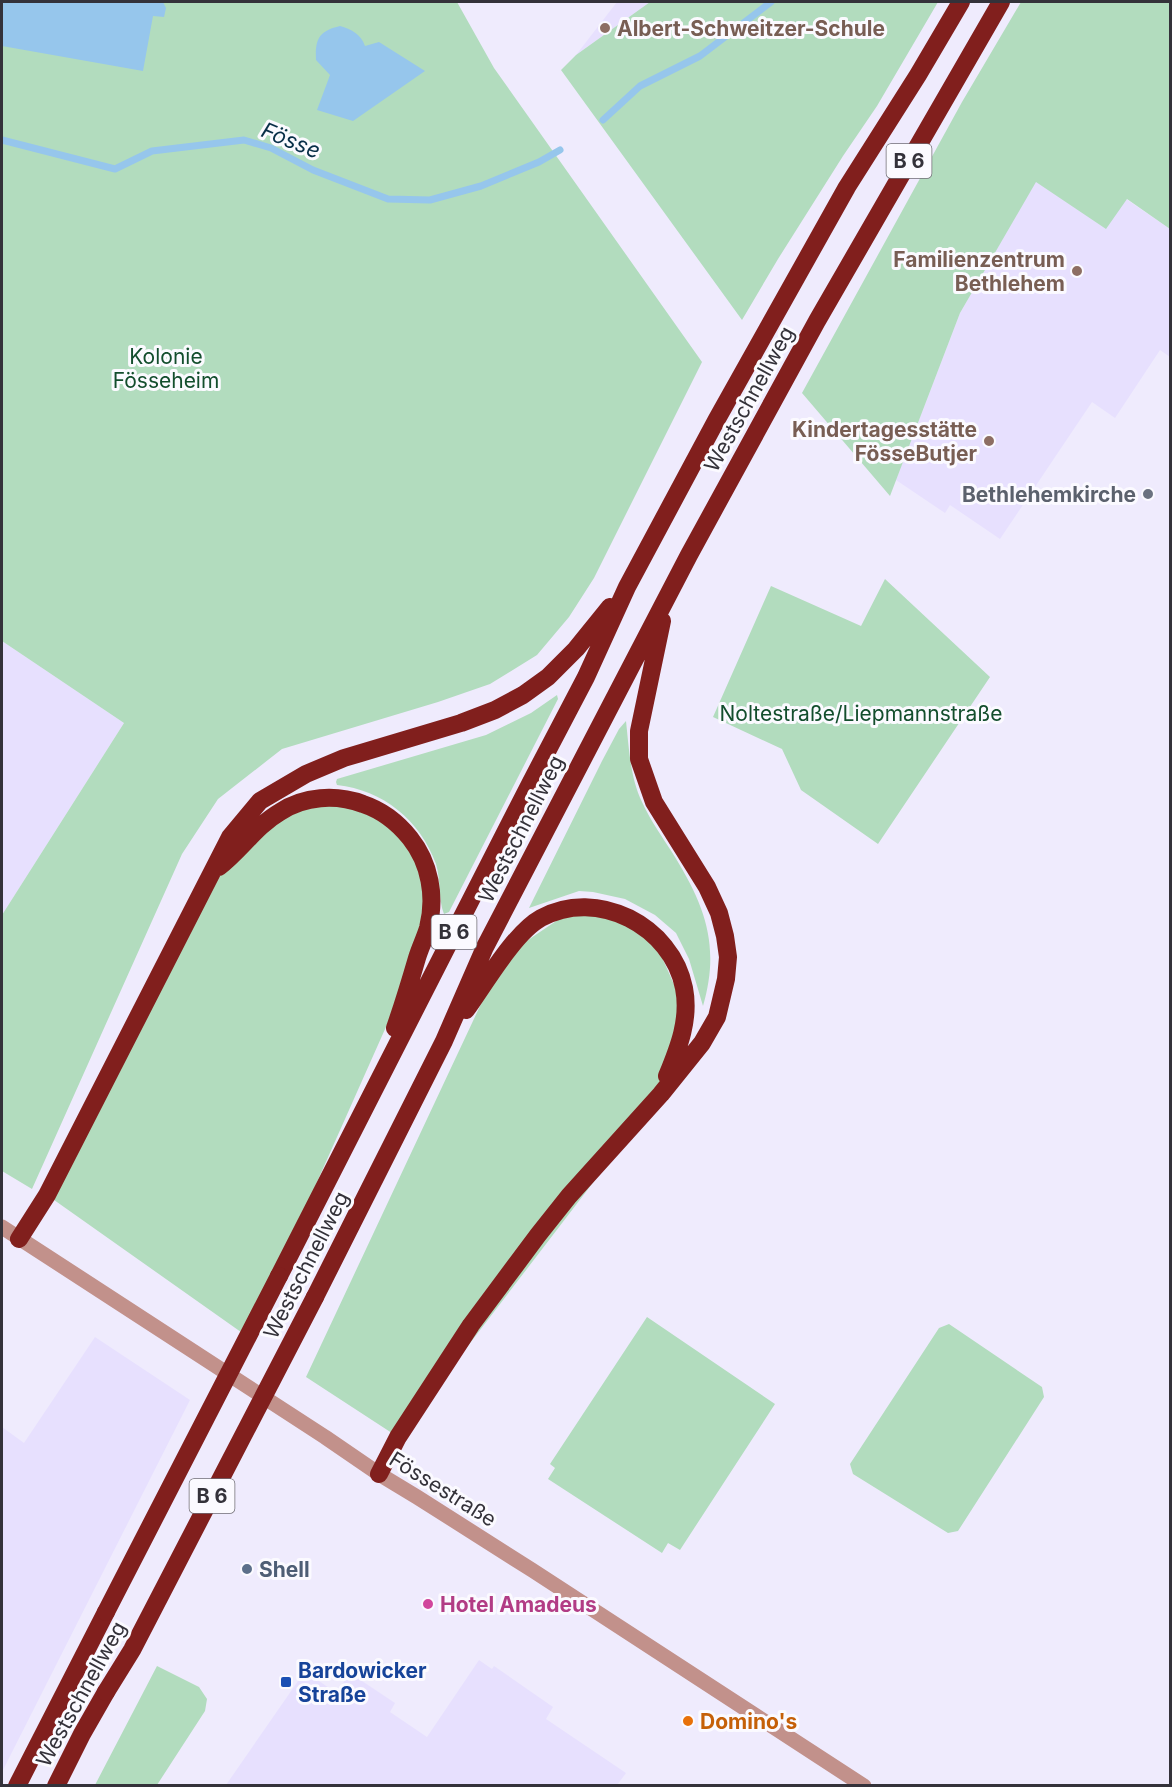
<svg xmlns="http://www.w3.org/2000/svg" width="1172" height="1787" font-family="Inter,sans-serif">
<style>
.built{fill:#e7e0fe}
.green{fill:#b2dcbe}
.water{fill:#96c6ec}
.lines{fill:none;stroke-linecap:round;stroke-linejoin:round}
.stream{stroke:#96c6ec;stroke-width:7}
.minor{stroke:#c2918b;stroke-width:15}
.highway{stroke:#811f1d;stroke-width:18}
.highway-bridge{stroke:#811f1d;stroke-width:18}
.education-dot{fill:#8d6e63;stroke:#fbfaff;stroke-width:2}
.worship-dot{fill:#6b7280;stroke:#fbfaff;stroke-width:2}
.service-dot{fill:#5c6f8a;stroke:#fbfaff;stroke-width:2}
.hotel-dot{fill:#d1479c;stroke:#fbfaff;stroke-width:2}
.transit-dot{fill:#1a4fb4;stroke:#fbfaff;stroke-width:2}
.food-dot{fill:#e8710a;stroke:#fbfaff;stroke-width:2}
.labels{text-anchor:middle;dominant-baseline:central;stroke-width:6;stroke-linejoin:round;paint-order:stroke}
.shield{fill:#fbfaff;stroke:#706e75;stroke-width:1.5}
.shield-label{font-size:20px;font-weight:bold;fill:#34323a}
.education-label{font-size:21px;font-weight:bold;fill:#785e54;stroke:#fbfaff;text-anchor:end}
.park-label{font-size:21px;fill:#134e2d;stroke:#fbfaff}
.street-label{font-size:21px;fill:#34323a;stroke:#fbfaff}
.worship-label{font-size:21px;font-weight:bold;fill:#5b616d;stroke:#fbfaff;text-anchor:end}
.service-label{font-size:21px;font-weight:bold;fill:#4e5e75;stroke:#fbfaff;text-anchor:start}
.hotel-label{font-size:21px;font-weight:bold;fill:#b23c85;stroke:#fbfaff;text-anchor:start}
.transit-label{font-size:21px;font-weight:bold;fill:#164399;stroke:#fbfaff;text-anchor:start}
.food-label{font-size:21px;font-weight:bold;fill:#c56008;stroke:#fbfaff;text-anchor:start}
.water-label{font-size:22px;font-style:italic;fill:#082f48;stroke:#fbfaff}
</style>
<rect width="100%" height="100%" fill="#efebfd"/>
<path class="built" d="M 617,2 L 650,2 L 576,55 Z
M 1036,181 L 1105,228 L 1126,199 L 1170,229 L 1170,357 L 1160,350 L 1115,418 L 1092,402 L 1000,539 L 950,505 L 945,513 L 896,480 L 960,313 Z
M 2,641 L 124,723 L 2,915 Z
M 95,1337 L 190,1400 L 2,1772 L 2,1427 L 24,1443 Z
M 479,1660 L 492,1669 L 494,1666 L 553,1707 L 546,1719 L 626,1773 L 617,1785 L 226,1785 L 305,1671 L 336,1693 L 350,1673 L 395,1703 L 390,1712 L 427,1737 Z"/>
<path class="green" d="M 2,2 L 457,2 L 494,68 L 702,362 L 594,578 L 569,617 L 537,655 L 490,684 L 438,702 L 282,749 L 218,799 L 182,854 L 32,1189 L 2,1171 L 2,915 L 124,723 L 2,641 Z
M 650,2 L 938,2 L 877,106 L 843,156 L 778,259 L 742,320 L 561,70 L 576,55 Z
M 1021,2 L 1170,2 L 1170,229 L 1127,199 L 1106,229 L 1036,182 L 960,313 L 890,496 L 802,393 L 962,102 Z
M 885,579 L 990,677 L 878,844 L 801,790 L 782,749 L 713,717 L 771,586 L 861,626 Z
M 557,695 L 558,699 L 449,912 L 444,914 C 438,899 441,880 436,864 C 420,820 383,790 337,785 L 336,782 L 337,779 L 486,735 L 531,713 Z
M 626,721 C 629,748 630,777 642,802 C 651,822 664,839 675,857 C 706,908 720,947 703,1006 L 689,959 L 676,933 L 655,915 L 625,899 L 593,892 L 579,891 L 529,908 L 602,761 L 619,729 Z
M 328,797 L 404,831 L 431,886 L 418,955 L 248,1337 L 47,1195 L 211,873 L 259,827 Z
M 577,907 L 650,930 L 687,1014 L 661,1094 L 398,1437 L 306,1377 L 503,957 Z
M 647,1317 L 775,1404 L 680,1550 L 668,1543 L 662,1553 L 548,1479 L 555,1468 L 550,1464 Z
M 949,1324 L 1042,1387 L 1044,1397 L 958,1531 L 948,1533 L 853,1474 L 850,1464 L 939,1328 Z
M 157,1666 L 199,1687 L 207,1699 L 205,1711 L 157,1785 L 95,1785 Z"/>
<path class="water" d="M 2,2 L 163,2 L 166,8 L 164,17 L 153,16 L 143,71 L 2,46 Z
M 340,26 C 351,29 361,34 365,46 L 379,42 L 425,71 L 353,121 L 317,110 L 330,75 L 316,60 C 315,39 319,31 340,26 Z"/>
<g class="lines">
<path class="stream" d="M 603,120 L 640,86 L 700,56 L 771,2
M 2,140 L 115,169 L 152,151 L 244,140 L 271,148 L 313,170 L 388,199 L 430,200 L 481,186 L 539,162 L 560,150"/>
<path class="minor" d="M 2,1227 L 325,1437 L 379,1474 L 417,1497 L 532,1570 L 864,1786"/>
<path class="highway" d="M 219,867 C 241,850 256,826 280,812 C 304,796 336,794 363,804 C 381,810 398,823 410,838 C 430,863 436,897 428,928 C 425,938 420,948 417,958 C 410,982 403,1005 395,1028
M 466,1010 C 485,984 514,933 541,918 C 597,887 672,926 684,988 C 690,1019 679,1047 667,1076
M 19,1239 L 47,1195 L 230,837 L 260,801 L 306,774 L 344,758 L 461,723 L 495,710 L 523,695 L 548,677 L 576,649 L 610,607
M 279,1276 L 531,782 L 586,677 L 627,587 L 717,419 L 847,187 L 918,75 L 961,2
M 315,1297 L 444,1041 L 485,947 L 689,555 L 817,321 L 1001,2
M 379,1474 L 398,1437 L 471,1325 L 538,1235 L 569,1196 L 661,1094 L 702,1043 L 717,1017 L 726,979 L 728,957 L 725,936 L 719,913 L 707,887 L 654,802 L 639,759 L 639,731 L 662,621
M 17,1786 L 106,1612
M 56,1786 L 82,1734 L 106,1692"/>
<path class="highway-bridge" d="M 106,1612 L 279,1276
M 106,1692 L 132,1650 L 315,1297"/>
</g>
<g class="education-dot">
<circle cx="605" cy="28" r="6"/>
<circle cx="1077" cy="271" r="6"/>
<circle cx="989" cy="441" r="6"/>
</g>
<circle class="worship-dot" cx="1148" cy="494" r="6"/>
<circle class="service-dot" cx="247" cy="1569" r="6"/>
<circle class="hotel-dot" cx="428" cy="1604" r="6"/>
<rect class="transit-dot" x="280" y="1676" width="12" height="12" rx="3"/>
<circle class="food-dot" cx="688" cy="1721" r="6"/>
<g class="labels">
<g class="shield">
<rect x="886.5" y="144" width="45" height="34" rx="4.5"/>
<rect x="431.5" y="915" width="45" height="34" rx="4.5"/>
<rect x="189.5" y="1479" width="45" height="34" rx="4.5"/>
</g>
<g class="shield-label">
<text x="909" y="161">B 6</text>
<text x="454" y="932">B 6</text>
<text x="212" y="1496">B 6</text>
</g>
<g class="education-label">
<text x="617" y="28" text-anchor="start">Albert-Schweitzer-Schule</text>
<text x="1065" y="259">Familienzentrum<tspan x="1065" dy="24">Bethlehem</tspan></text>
<text x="977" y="429">Kindertagesstätte<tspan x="977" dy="24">FösseButjer</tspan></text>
</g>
<g class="park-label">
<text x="166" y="356">Kolonie<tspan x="166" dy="24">Fösseheim</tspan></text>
<text x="861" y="713">Noltestraße/Liepmannstraße</text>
</g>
<g class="street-label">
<text transform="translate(749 399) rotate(-61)">Westschnellweg</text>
<text transform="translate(521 829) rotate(-63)">Westschnellweg</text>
<text transform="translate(306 1265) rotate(-63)">Westschnellweg</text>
<text transform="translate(443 1489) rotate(32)">Fössestraße</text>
<text transform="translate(81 1694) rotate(-61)">Westschnellweg</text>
</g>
<g class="worship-label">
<text x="1136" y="494">Bethlehemkirche</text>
</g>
<g class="service-label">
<text x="259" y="1569">Shell</text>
</g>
<g class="hotel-label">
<text x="440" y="1604">Hotel Amadeus</text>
</g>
<g class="transit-label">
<text x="298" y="1670">Bardowicker<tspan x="298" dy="24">Straße</tspan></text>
</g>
<g class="food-label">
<text x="700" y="1721">Domino's</text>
</g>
<g class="water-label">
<text transform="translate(291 140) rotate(22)">Fösse</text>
</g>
</g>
<rect width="1172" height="1787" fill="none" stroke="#34323a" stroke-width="6"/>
</svg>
